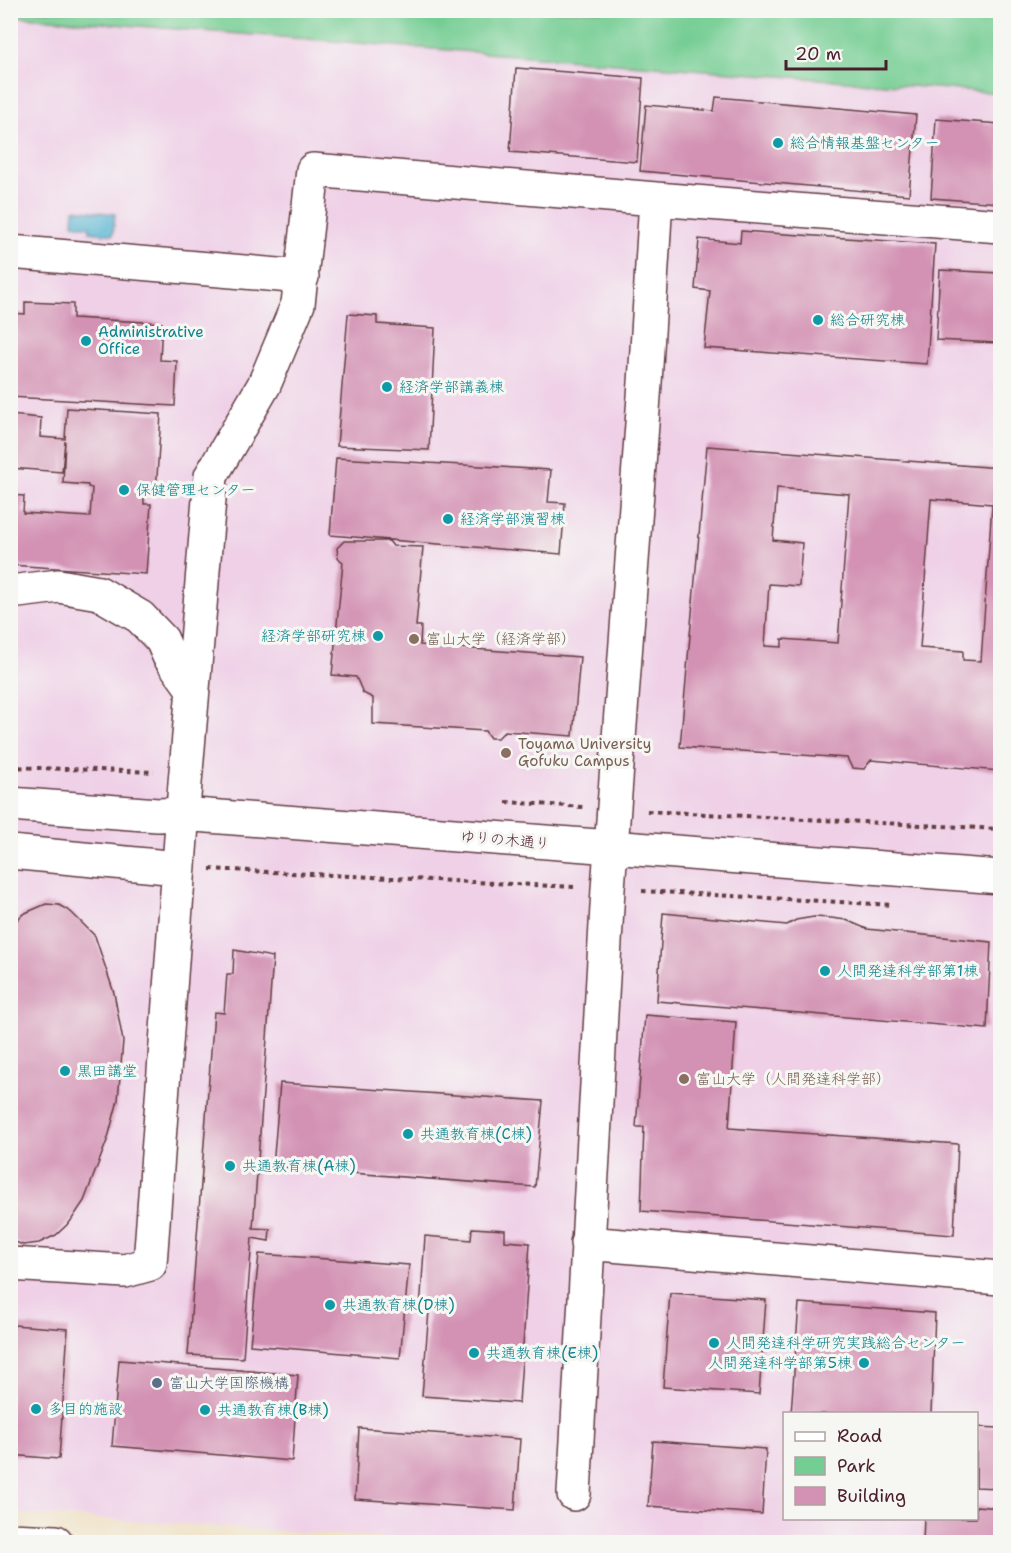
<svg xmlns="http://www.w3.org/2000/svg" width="1011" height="1553" font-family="'Shantell Sans','Klee One',sans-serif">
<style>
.built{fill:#efd0e7;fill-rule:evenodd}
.green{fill:#74cd93;stroke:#5f765f;stroke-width:1.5}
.water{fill:#51b1d0;stroke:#4e687e;stroke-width:1.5}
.building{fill:#d392b4;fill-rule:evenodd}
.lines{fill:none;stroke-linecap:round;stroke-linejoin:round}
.minor-casing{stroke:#633c42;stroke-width:36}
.major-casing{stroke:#633c42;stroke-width:36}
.path{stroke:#633c42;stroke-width:4;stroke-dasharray:4.5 4.5;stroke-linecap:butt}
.minor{stroke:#fff;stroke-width:33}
.major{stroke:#fff;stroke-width:33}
.culture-dot{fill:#0f9aa8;stroke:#f6f6f2;stroke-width:2}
.education-dot{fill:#8d6e63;stroke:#f6f6f2;stroke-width:2}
.service-dot{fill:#5c6f8a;stroke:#f6f6f2;stroke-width:2}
.labels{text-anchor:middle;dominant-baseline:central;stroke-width:6;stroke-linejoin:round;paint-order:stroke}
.culture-label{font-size:15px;fill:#0d838f;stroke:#f6f6f2;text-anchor:start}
.education-label{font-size:15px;fill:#785e54;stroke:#f6f6f2;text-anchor:start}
.street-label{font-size:15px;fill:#4a1f2b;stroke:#f6f6f2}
.service-label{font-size:15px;fill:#4e5e75;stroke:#f6f6f2;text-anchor:start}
</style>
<rect width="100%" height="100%" fill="#f6f6f2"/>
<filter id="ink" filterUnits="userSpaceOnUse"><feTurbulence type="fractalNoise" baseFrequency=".0167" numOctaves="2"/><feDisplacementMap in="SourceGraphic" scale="12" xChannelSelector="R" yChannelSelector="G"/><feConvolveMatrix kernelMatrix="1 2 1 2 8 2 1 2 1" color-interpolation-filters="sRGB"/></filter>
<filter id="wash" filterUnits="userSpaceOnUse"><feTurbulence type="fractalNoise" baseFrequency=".008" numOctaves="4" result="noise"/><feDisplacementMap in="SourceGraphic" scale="24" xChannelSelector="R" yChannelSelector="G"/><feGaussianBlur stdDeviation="1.35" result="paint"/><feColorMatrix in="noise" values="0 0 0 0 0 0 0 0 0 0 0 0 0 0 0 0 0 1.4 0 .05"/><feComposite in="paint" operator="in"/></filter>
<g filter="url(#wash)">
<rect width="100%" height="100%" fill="#efe0c2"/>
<path class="built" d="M 10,16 L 1000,93 L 1000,1542 L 445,1542 L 11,1513 ZM 784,1414 L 976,1414 L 976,1518 L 784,1518 Z"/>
<path class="green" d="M 10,11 L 1000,11 L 1000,93 L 11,16 Z"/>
<path class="water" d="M 74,209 L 115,214 L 113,235 L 90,232 L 90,227 L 73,224 Z"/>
<g id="blocks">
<path class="building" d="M 516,68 L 643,78 L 637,162 L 510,152 Z
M 716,97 L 916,115 L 909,195 L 640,171 L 646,105 L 714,111 Z
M 936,119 L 1000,124 L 1000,203 L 931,198 Z
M 741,231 L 935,244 L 927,364 L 704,348 L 710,291 L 695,289 L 699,239 L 740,243 Z
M 940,270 L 1000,273 L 997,343 L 936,340 Z
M 25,302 L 73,304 L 73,318 L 162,323 L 160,360 L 177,361 L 175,406 L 10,397 L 10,313 L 25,314 Z
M 348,314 L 377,316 L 377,324 L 435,328 L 429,450 L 337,446 Z
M 67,408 L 161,414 L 156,493 L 144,493 L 144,504 L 151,504 L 146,574 L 10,565 L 10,495 L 24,496 L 23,513 L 90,517 L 92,488 L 88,487 L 88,485 L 63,483 L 65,441 L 62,472 L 10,468 L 10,415 L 41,418 L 40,437 L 65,439 Z
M 707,446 L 1000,468 L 1000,771 L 871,760 L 864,769 L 852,768 L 847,758 L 680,747 ZM 777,488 L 849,494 L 838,643 L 782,639 L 782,647 L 765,646 L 769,584 L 799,586 L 802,543 L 773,540 ZM 931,499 L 992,504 L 981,661 L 963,660 L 963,651 L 920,648 Z
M 336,458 L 551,470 L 548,502 L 565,503 L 561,554 L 330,535 Z
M 344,541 L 389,541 L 393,546 L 423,547 L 416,626 L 421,626 L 420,645 L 580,657 L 573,736 L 505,731 L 498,738 L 490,738 L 485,731 L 373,724 L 373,698 L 363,693 L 356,677 L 332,675 L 343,562 L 338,558 L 337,548 Z
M 46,904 L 59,905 L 71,912 L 95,936 L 114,993 L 123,1041 L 118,1100 L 108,1138 L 84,1201 L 70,1222 L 56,1235 L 39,1243 L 23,1245 L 10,1240 L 10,927 L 23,914 Z
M 663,913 L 787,925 L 796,920 L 814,917 L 831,918 L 846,920 L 867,929 L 991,942 L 987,1029 L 657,1001 Z
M 234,950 L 273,957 L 253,1228 L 270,1229 L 269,1241 L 252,1238 L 243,1358 L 188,1355 L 214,1012 L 224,1013 L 227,974 L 233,974 Z
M 645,1015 L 736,1022 L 729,1128 L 958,1144 L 954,1235 L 641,1211 L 644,1127 L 636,1127 Z
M 280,1083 L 543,1101 L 535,1187 L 273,1167 Z
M 472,1228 L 505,1230 L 505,1241 L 530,1243 L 519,1403 L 422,1396 L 429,1311 L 420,1310 L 425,1236 L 471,1240 Z
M 259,1254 L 409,1265 L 400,1358 L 250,1345 Z
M 670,1293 L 766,1300 L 759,1394 L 663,1387 Z
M 799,1303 L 935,1313 L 931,1414 L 791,1414 Z
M 13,1325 L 68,1329 L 59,1459 L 10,1455 L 10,1363 Z
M 119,1360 L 298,1375 L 292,1461 L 112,1446 Z
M 976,1427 L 1000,1428 L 999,1488 L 976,1487 Z
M 359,1428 L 520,1439 L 515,1510 L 355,1499 Z
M 653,1441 L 766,1449 L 762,1514 L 648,1506 Z
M 976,1506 L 1000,1508 L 998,1542 L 923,1542 L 924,1518 L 976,1518 Z"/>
</g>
</g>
<g filter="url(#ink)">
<use href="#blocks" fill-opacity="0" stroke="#633c42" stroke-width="1.5"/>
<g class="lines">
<g class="minor-casing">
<path id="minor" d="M 10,252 L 302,277
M 10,592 L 59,586 L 99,593 L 140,617 L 162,640 L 169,656 L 193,689
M 10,804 L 158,815 L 182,814 L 1000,877
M 10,852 L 178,868
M 587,1243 L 1000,1278
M 10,1264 L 125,1271 L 150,1264 L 185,783 L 211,476 L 264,385 L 298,304 L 313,170 L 656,199
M 574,1494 L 608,889 L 645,383 L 656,199 L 1000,226"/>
</g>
<g class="major-casing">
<path id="major" d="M 10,1540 L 56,1542"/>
</g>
<path class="path" d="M 10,767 L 154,772
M 506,802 L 583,807
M 647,811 L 1000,829
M 210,869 L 574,887
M 642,891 L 892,905"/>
<use href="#minor" class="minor"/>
<use href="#major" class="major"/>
</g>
</g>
<g class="culture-dot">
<circle cx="778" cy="143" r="6"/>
<circle cx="818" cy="320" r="6"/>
<circle cx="86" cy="341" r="6"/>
<circle cx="387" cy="387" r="6"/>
<circle cx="124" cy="490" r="6"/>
<circle cx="448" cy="519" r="6"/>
<circle cx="378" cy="636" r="6"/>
<circle cx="825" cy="971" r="6"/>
<circle cx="65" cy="1071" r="6"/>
<circle cx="408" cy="1134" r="6"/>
<circle cx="230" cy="1166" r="6"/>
<circle cx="330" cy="1305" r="6"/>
<circle cx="714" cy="1343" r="6"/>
<circle cx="474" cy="1353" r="6"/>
<circle cx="864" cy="1363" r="6"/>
<circle cx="36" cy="1409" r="6"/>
<circle cx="205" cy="1410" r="6"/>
</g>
<g class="education-dot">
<circle cx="414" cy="639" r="6"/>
<circle cx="506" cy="753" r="6"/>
<circle cx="684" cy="1079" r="6"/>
</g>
<circle class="service-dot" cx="157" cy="1383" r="6"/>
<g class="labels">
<g class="culture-label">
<text x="790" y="143">総合情報基盤センター</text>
<text x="830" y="320">総合研究棟</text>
<text x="98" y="332">Administrative<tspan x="98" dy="17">Office</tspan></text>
<text x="399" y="387">経済学部講義棟</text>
<text x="136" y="490">保健管理センター</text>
<text x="460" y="519">経済学部演習棟</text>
<text x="366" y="636" text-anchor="end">経済学部研究棟</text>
<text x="837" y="971">人間発達科学部第1棟</text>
<text x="77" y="1071">黒田講堂</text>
<text x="420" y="1134">共通教育棟(C棟)</text>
<text x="242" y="1166">共通教育棟(A棟)</text>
<text x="342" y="1305">共通教育棟(D棟)</text>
<text x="726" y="1343">人間発達科学研究実践総合センター</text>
<text x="486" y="1353">共通教育棟(E棟)</text>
<text x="852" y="1363" text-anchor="end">人間発達科学部第5棟</text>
<text x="48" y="1409">多目的施設</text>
<text x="217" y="1410">共通教育棟(B棟)</text>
</g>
<g class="education-label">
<text x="426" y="639">富山大学（経済学部）</text>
<text x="518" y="744">Toyama University<tspan x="518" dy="17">Gofuku Campus</tspan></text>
<text x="696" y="1079">富山大学（人間発達科学部）</text>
</g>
<g class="street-label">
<text transform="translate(505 840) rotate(5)">ゆりの木通り</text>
</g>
<g class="service-label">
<text x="169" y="1383">富山大学国際機構</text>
</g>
</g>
<rect width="1011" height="1553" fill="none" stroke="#f6f6f2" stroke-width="36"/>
<rect x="783" y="1412" width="195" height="108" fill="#f6f6f2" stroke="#b1a0a2" stroke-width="1.5"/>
<rect x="795" y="1432" width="30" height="9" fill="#ffffff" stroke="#b1a0a2" stroke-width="1.5"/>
<text x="837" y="1442" font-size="18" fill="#4a1f2b">Road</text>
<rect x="795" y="1457" width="30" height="18" fill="#74cd93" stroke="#b1a0a2" stroke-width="1.5"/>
<text x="837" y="1472" font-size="18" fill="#4a1f2b">Park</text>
<rect x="795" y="1487" width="30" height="18" fill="#d392b4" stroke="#b1a0a2" stroke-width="1.5"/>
<text x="837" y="1502" font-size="18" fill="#4a1f2b">Building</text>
<path d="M786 60v9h100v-9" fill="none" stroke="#4a1f2b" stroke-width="3"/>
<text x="795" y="60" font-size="18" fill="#4a1f2b" stroke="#f6f6f2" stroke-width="4.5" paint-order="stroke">20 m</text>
</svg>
